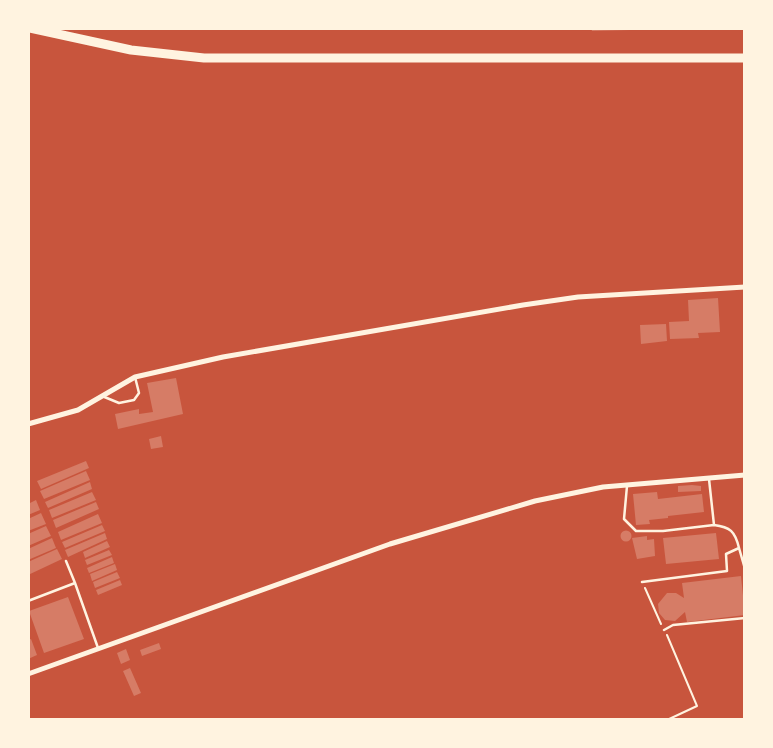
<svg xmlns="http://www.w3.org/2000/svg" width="773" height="748" font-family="Figtree,sans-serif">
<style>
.building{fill:#d67c66}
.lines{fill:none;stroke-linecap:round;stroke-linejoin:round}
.path{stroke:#fff3e0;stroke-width:2}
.service{stroke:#fff3e0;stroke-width:2.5}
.minor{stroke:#fff3e0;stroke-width:5}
.primary{stroke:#fff3e0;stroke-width:9}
</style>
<rect width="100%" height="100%" fill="#c8553d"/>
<path class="building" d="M 591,28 L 630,28 L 630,30 L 592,31 Z
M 718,298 L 720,332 L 698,333 L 699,338 L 670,339 L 669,322 L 689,321 L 688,300 Z
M 666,324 L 667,341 L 641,344 L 640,325 Z
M 176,378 L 183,414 L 118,429 L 115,414 L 139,409 L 139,414 L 153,412 L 147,383 Z
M 161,436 L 163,447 L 151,449 L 149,439 Z
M 86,461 L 89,468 L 41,489 L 37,481 Z
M 86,471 L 90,480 L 44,499 L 40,491 Z
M 90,482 L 92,489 L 48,508 L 45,502 Z
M 678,486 L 692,485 L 701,486 L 701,491 L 678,492 Z
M 92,492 L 96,500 L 52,518 L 49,510 Z
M 657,492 L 658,499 L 702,494 L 704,512 L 668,516 L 668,518 L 649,520 L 650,524 L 636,525 L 633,494 Z
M 36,500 L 40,510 L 28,515 L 28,504 Z
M 96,502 L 99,509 L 56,528 L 53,520 Z
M 41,513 L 46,524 L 28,531 L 28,519 Z
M 98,514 L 102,523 L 61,540 L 58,532 Z
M 102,525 L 105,531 L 65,548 L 62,542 Z
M 46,526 L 51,536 L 28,546 L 28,534 Z
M620.5 536a5.5 5.5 0 1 1 11 0a5.5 5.5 0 1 1-11 0Z
M 105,533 L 107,539 L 68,557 L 65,550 Z
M 716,533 L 719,559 L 666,564 L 663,538 Z
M 647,536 L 647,540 L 654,539 L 655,556 L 637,559 L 632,538 Z
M 52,538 L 56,548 L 28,560 L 28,549 Z
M 107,541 L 110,547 L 85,558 L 83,552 Z
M 57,549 L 62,559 L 28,575 L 28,562 Z
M 109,550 L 112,555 L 87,565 L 85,560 Z
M 112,557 L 114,563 L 89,573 L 87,568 Z
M 115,564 L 117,570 L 92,581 L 90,574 Z
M 117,572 L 120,578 L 95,588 L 93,582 Z
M 741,576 L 745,615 L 687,622 L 685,612 L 675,621 L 665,620 L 659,613 L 658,604 L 667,593 L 676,593 L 684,598 L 682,583 Z
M 120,580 L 122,585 L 98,595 L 96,590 Z
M 68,597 L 84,639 L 44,653 L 29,611 Z
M 31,639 L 37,655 L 28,659 L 28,640 Z
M 159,643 L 161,649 L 142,656 L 140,650 Z
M 126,649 L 130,660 L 121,664 L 117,653 Z
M 130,668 L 141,693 L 134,696 L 123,671 Z"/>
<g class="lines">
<path class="path" d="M 645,588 L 661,624
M 667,635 L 697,706 L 667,720
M 28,719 L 28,720"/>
<path class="service" d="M 102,396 L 119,403 L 134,400 L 139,393 L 135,377
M 627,486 L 624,519 L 636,531 L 663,531 L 714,525
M 739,548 L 745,569
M 66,561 L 75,583
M 642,582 L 727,571 L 726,554 L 739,548 C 735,531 730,527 714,525 L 709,479
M 28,601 L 75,583 L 98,648
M 664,630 L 673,625 L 745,618"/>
<path class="minor" d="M 28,424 L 78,410 L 135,377 L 223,357 L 523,305 L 578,297 L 745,287
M 28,674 L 390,544 L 535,501 L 603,487 L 745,475"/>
<path class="primary" d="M 30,28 L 131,50 L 204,58 L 745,58"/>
</g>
<rect width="773" height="748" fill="none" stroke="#fff3e0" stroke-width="60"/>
</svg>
